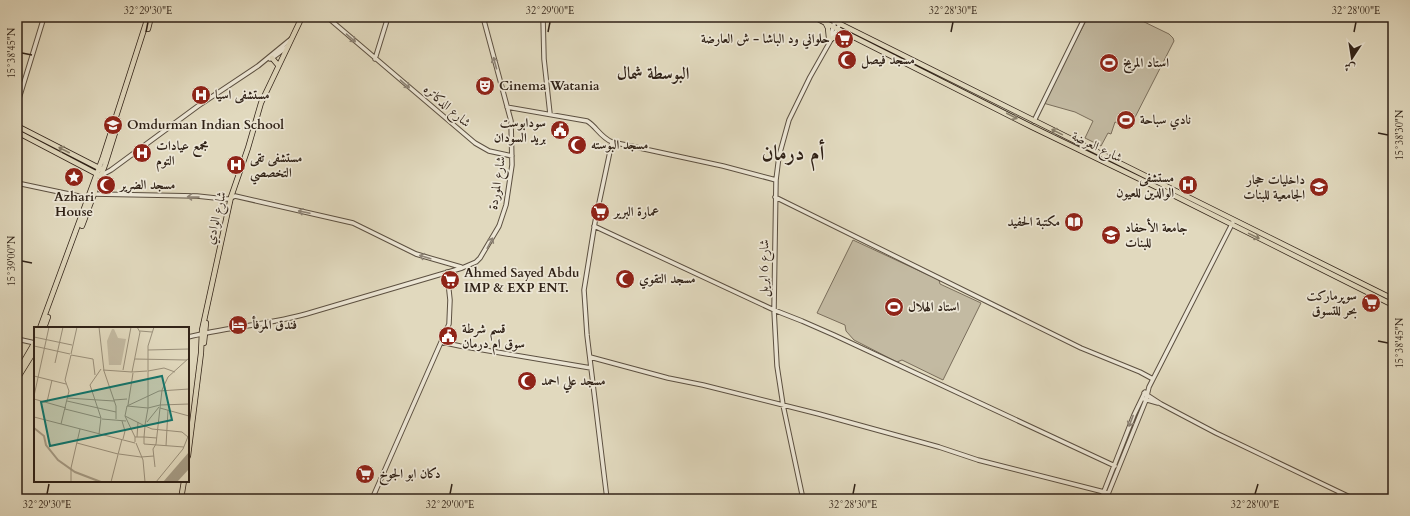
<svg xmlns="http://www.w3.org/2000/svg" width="1410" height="516" font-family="Cardo,Amiri,serif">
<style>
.green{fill:#c3baa2;stroke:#7a6e5c}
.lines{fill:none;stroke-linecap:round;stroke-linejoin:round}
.minor-casing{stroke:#5c5041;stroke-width:5.5}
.major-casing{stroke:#302217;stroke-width:6}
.minor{stroke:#ece6d5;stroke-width:3.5}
.major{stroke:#e1d9be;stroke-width:4.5}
.oneway{stroke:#8e8476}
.oneway2{stroke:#887e6a}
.ticks{fill:none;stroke:#302217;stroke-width:1.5}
.labels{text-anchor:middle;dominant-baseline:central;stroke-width:3.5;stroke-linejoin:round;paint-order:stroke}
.poi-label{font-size:13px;font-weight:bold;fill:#302217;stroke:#ece6d5;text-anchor:start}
.street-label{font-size:13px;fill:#302217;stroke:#ece6d5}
.district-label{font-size:17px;font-weight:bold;fill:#302217;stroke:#ece6d5}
.town-label{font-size:21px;font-weight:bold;fill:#302217;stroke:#ece6d5}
.inset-river{fill:none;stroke:#a59b85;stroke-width:2}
.inset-road{fill:none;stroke:#9a907b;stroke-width:1}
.view{fill:#0f766e;fill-opacity:0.15;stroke:#0f766e;stroke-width:2}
.inset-edge{fill:none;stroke:#302217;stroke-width:2}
.neatline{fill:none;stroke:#302217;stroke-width:1.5}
.ticks-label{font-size:10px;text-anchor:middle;fill:#302217}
</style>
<rect width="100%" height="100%" fill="#e1d9be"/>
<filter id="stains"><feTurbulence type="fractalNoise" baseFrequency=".005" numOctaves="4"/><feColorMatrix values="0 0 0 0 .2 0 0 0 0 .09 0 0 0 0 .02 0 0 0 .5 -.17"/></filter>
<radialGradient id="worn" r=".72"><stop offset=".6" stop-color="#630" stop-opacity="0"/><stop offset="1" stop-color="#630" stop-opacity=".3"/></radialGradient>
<path class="green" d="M 1088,17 L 1134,17 L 1169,34 L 1173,38 L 1174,41 L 1129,129 L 1115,122 L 1111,134 L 1108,133 L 1101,146 L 1085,138 L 1093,121 L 1075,112 L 1043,103 Z
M 853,240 L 939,280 L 940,284 L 981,303 L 943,380 L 902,360 L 897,362 L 854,340 L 846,331 L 845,325 L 817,313 Z"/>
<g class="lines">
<g class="minor-casing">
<path id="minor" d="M 327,17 L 475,143 L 489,151 L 512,156
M 543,17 L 544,59 L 550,114
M 830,38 L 834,24
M 270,59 L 272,58 L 287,47
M 375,59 L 388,17
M 17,105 L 44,17
M 507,107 L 587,121 C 596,126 600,137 612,142 L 723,166 L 776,180
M 1034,121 L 1085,17
M 100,176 L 111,170 L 198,106 L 258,66 L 291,39
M 17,183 L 88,198
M 93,194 L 197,196 L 225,199 L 229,199 L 235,196 L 353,223 L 416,254 L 461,267
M 775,197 L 1081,348 L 1140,372 L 1153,379
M 594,226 L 774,310 L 802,321 L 834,335 L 1115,466
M 188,337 C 227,327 267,325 306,314 L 462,268 L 476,262 L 480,258 L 499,226 L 506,205 L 512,165 L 511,121 L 483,17
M 17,339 L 35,343
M 441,342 L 460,346 L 591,368
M 590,357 L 668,378 L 703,385 L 819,414 L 939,447 L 978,460 L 1108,493
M 1144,393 L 1161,404 L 1216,433 L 1354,499
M 1144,399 L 1158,403
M 1339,493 L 1342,499
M 372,499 L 449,324 L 450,300 L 447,272
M 607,499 L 587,335 L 584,290 L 595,222 L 612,142
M 803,499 L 783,405 L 777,366 L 774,310 L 776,180 L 779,156 L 789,120 L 810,77 L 840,24
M 1101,499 L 1134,415 L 1145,392
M 1106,499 L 1146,400 L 1149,387 L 1233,222"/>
</g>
<g class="major-casing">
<path id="major" d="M 814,17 L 1032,127 L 1177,197 L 1393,305
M 826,17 L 1393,299
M 825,22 L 828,28 L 829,39
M 148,29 L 151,17
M 831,39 L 846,32
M 272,58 L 278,65
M 17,126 L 101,169
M 17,132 L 99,175
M 82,226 L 105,165 L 115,133
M 40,328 L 103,157 L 148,17
M 44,328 L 48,317
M 204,343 L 206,323
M 17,373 L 35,342
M 17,379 L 35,350
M 188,456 L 201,353 L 202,330 L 231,197 L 248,148 L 261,103 L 302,17
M 181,499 L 184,481"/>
</g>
<use href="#minor" class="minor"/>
<use href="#major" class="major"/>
</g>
<defs><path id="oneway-shaft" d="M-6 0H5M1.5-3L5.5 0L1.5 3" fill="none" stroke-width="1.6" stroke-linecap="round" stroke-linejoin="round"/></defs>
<g class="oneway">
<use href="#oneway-shaft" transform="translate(351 38) rotate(41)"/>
<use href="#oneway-shaft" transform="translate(495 63) rotate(-105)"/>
<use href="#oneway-shaft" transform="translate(405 84) rotate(41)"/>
<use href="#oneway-shaft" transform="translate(193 197) rotate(-179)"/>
<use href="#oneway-shaft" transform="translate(304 212) rotate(-168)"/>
<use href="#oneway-shaft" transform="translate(490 243) rotate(-62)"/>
<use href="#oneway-shaft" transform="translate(425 257) rotate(-163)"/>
<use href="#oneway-shaft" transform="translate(1131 421) rotate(111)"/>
</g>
<g class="oneway2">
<use href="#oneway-shaft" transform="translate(1012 116) rotate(28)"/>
<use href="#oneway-shaft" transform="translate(1057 132) rotate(-154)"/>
<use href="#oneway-shaft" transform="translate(64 150) rotate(-153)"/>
<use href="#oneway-shaft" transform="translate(1254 236) rotate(26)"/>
</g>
<path class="ticks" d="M 146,32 L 148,22M 548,32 L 550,22M 951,32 L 953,22M 1354,32 L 1356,22M 22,53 L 32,55M 1378,133 L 1388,135M 22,261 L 32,263M 1378,341 L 1388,343M 47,494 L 49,484M 450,494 L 452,484M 853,494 L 855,484M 1255,494 L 1258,484"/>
<defs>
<g id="supermarket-disc" transform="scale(1)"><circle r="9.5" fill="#8f2418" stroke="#ece6d5"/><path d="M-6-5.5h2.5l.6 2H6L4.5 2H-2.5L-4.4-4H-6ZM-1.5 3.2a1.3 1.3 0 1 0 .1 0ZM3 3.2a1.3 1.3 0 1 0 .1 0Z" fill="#fff"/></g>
<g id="mosque-disc" transform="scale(1)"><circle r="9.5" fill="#8f2418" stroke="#ece6d5"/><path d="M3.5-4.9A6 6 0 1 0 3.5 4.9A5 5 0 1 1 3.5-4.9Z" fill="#fff"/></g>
<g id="stadium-disc" transform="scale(1)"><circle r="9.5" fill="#8f2418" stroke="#ece6d5"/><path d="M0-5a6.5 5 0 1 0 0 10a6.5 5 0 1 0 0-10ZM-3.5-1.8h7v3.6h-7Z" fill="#fff"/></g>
<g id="theatre-disc" transform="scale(1)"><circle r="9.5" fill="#8f2418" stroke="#ece6d5"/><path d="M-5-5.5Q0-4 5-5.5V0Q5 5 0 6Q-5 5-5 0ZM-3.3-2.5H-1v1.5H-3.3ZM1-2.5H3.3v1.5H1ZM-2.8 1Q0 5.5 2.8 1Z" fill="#fff"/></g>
<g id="hospital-disc" transform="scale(1)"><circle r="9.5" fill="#8f2418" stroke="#ece6d5"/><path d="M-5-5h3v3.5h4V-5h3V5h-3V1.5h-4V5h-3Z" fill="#fff"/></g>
<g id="school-disc" transform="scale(1)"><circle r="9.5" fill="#8f2418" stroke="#ece6d5"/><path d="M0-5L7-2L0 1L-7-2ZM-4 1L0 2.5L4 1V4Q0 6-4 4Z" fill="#fff"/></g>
<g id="civic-disc" transform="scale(1)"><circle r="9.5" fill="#8f2418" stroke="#ece6d5"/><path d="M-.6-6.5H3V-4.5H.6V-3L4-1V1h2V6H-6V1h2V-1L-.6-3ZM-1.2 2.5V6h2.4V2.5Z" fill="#fff"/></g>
<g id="sight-disc" transform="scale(1)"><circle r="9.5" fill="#8f2418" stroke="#ece6d5"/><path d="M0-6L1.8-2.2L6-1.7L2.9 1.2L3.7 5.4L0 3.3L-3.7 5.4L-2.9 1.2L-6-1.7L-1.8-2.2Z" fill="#fff"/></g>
<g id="university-disc" transform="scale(1)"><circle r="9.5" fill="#8f2418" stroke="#ece6d5"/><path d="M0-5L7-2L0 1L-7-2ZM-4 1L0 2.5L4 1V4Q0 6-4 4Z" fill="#fff"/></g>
<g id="library-disc" transform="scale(1)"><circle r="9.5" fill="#8f2418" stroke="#ece6d5"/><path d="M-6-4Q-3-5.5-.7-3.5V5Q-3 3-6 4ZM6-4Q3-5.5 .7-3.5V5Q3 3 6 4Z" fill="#fff"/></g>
<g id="hotel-disc" transform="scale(1)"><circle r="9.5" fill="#8f2418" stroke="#ece6d5"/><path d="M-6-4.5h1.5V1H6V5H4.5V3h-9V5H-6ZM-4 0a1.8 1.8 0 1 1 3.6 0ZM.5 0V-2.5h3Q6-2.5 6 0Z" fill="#fff"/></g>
</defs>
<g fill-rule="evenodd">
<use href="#supermarket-disc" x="844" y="39"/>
<use href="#mosque-disc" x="847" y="60"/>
<use href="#stadium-disc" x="1109" y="63"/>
<use href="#theatre-disc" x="485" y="86"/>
<use href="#hospital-disc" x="201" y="95"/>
<use href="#stadium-disc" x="1126" y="120"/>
<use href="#school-disc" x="113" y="125"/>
<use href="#civic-disc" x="560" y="130"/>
<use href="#mosque-disc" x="577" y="145"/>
<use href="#hospital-disc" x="142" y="153"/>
<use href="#hospital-disc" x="236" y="165"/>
<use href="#sight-disc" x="74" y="177"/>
<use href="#mosque-disc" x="106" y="185"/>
<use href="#hospital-disc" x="1188" y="185"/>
<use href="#university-disc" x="1319" y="187"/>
<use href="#supermarket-disc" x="600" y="212"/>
<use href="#library-disc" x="1074" y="222"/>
<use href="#university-disc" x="1111" y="235"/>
<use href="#mosque-disc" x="625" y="279"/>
<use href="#supermarket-disc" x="450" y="280"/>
<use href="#supermarket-disc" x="1371" y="303"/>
<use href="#stadium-disc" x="894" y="307"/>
<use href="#hotel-disc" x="238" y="325"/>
<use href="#civic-disc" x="448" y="336"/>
<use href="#mosque-disc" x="527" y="381"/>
<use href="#supermarket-disc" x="365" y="474"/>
</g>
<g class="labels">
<g class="poi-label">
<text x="830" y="39" text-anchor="end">حلواني ود الباشا - ش العارضة</text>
<text x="861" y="60">مسجد فيصل</text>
<text x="1123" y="63">استاد المريخ</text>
<text x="499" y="86">Cinema Watania</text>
<text x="215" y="95">مستشفى اسيا</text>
<text x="1140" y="120">نادي سباحة</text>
<text x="546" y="123" text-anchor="end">سودابوست<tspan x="546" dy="15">بريد السودان</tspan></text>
<text x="127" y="125">Omdurman Indian School</text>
<text x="591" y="145">مسجد البوسته</text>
<text x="156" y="146">مجمع عيادات<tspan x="156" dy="15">التوم</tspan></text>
<text x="250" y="158">مستشفى تقى<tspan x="250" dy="15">التخصصي</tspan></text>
<text x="1174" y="178" text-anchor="end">مستشفى<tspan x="1174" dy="15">الوالدين للعيون</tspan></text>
<text x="1305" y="180" text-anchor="end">داخليات حجار<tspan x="1305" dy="15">الجامعية للبنات</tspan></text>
<text x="120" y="185">مسجد الضرير</text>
<text x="74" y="197" text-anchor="middle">Azhari<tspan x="74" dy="15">House</tspan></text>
<text x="614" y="212">عمارة البرير</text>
<text x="1060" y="222" text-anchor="end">مكتبة الحفيد</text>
<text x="1125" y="228">جامعة الأحفاد<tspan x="1125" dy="15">للبنات</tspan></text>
<text x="464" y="273">Ahmed Sayed Abdu<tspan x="464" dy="15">IMP &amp; EXP ENT.</tspan></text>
<text x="639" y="279">مسجد التقوي</text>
<text x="1357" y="296" text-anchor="end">سوپرمارکت<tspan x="1357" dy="15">بحر للتسوق</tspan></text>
<text x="908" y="307">استاد الهلال</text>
<text x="252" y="325">فندق المرفأ</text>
<text x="462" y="329">قسم شرطة<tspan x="462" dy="15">سوق ام درمان</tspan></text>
<text x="541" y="381">مسجد علي احمد</text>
<text x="379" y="474">دكان ابو الجوخ</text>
</g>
<g class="street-label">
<text transform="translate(447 106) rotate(41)">شارع الدكاتره</text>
<text transform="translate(1097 147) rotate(26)">شارع العرضة</text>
<text transform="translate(497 183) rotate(-81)">شارع الموردة</text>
<text transform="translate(216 218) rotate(-77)">شارع الوادي</text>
<text transform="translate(764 268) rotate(-89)">شارع 6 ابريل</text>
</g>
<g class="district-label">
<text x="653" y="73">البوسطة شمال</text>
</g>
<g class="town-label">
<text x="793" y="153">أم درمان</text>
</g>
</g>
<g transform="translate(34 327)">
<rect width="155" height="155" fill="#e1d9be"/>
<path d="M 78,2 L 80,2 L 84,11 L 92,12 L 87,38 L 75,38 L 73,14 Z" fill="#c3baa2"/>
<path d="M 155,125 L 155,142 L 143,155 L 129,155 Z" fill="#a59b85"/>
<path class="inset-river" d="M 0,101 L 10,109 L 12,118 L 24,133 L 41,145 L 67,155"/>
<path class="inset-road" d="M 60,0 L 87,0M 65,0 L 70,44 L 82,79 L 82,92M 103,0 L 106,5 L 98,45 L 113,44M 106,4 L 118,5M 0,10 L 38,18M 0,19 L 36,27M 114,23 L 155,22M 37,27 L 43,0M 37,28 L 59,32 L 61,48M 101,32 L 153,33M 21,36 L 29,0M 69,43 L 98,45M 89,43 L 97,0M 114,44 L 130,41 L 141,45M 0,49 L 32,57M 0,69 L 15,0M 33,71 L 80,74M 0,72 L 32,81M 80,73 L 93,72M 33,74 L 82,85M 13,75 L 18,53M 94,78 L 99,46M 126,78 L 155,77M 93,79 L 125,64 L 155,62M 93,79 L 91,89 L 101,110M 93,79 L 114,81 L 126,78M 126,81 L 155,89M 31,82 L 67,91M 91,89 L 111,99M 0,90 L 101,116M 68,92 L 92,94M 88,94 L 91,104 L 89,112M 113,95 L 125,80M 27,97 L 35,64 L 31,53 L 37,28M 111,98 L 114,81 L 114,19 L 120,0M 111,99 L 118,102 L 148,105 L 154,110M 65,107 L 67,91 L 56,58 L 67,42M 103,110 L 104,95M 123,111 L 110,110 L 110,117 L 150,120M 101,115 L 101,110 L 110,110 L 111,99M 43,116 L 84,127M 102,116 L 109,133 L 111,155M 132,119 L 134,83M 85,127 L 107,130M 107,130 L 120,129M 121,140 L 119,122 L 122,117 L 128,63 L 134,50 L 155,31M 37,155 L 37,141 L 46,102M 77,155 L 88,112M 122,155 L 149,122 L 155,107"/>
<path class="view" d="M 128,49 L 138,93 L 16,119 L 7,75 Z"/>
<rect width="155" height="155" class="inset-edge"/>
</g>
<rect width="1410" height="516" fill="none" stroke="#e1d9be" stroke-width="44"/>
<g transform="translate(1352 58) rotate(192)" stroke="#ece6d5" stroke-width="3" paint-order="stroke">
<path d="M0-3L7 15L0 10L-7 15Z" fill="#302217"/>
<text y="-6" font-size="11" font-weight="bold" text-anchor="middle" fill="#302217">ش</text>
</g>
<rect x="22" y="22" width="1366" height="472" class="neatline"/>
<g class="ticks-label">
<text x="148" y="14">32°29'30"E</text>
<text x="550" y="14">32°29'00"E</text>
<text x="953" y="14">32°28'30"E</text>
<text x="1356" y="14">32°28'00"E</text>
<text transform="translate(11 53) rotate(-90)" y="4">15°38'45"N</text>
<text transform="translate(1399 135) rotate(-90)" y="4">15°38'30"N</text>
<text transform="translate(11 261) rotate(-90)" y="4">15°39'00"N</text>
<text transform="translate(1399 343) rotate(-90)" y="4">15°38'45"N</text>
<text x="47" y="508">32°29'30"E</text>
<text x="450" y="508">32°29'00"E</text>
<text x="853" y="508">32°28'30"E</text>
<text x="1255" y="508">32°28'00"E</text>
</g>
<rect width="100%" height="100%" filter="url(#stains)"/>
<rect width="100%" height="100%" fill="url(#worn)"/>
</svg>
